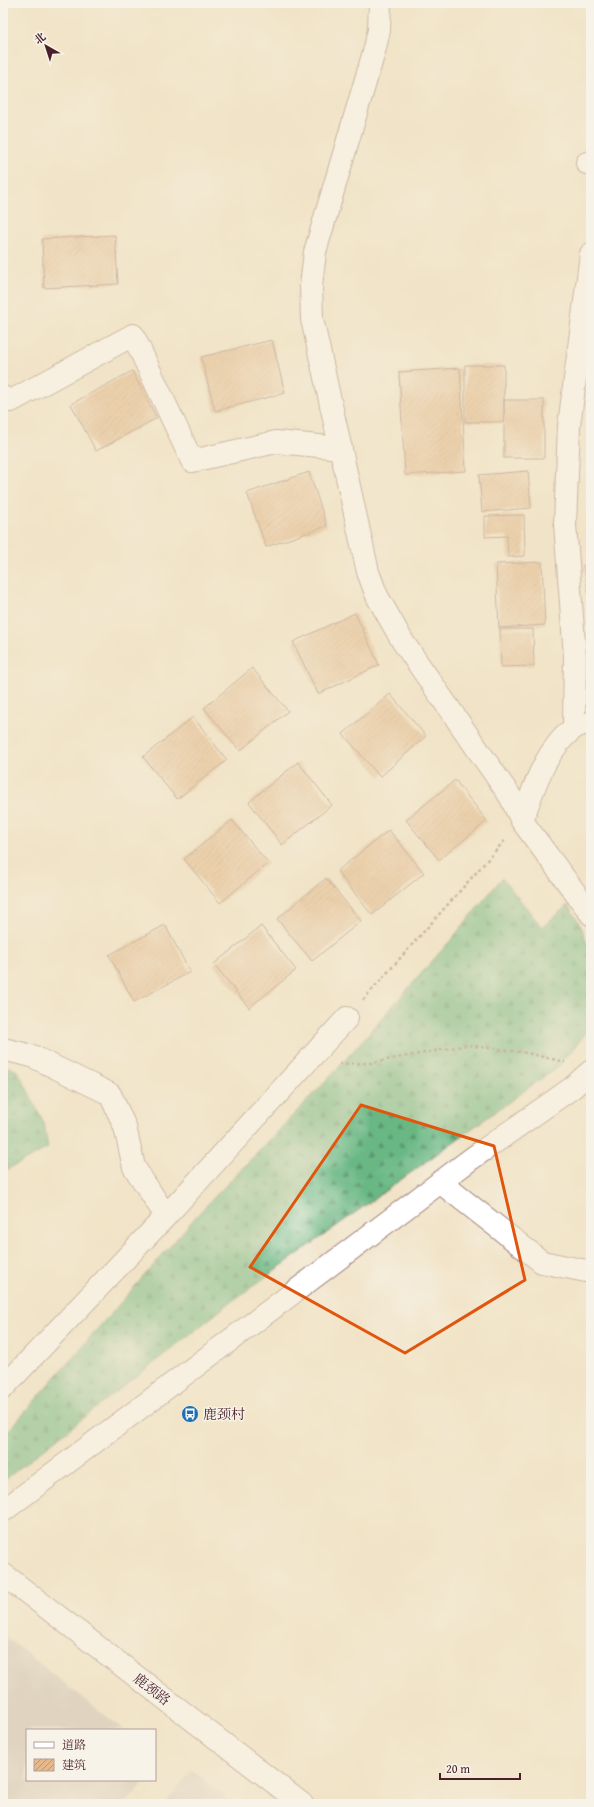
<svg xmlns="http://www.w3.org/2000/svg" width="594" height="1807" font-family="'Gentium Book Plus','Noto Serif SC',serif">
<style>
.industrial{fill:#ccc2b9}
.forest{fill:url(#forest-firs);stroke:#5a6c58}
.building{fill:url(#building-hatch)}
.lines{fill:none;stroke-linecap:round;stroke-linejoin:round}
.minor-casing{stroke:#9e8179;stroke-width:24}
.path{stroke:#9e8179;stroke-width:2.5;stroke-dasharray:3 3;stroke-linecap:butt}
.minor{stroke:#fff;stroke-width:22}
.marked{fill:none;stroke:#e0560e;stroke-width:3;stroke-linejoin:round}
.labels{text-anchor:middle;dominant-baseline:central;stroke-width:3;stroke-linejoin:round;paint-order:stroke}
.poi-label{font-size:14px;fill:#4a1f2b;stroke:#f7f3e8;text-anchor:start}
.street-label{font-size:14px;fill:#4a1f2b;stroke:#f7f3e8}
</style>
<defs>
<pattern id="forest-firs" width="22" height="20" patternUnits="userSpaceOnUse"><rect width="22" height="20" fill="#69b884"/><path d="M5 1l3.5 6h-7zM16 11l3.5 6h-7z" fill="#58956c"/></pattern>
<pattern id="building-hatch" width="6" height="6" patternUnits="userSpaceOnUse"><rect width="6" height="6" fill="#e6b98c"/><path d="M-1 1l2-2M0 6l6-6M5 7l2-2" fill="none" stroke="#bc9673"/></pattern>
</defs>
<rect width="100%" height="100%" fill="#f7f3e8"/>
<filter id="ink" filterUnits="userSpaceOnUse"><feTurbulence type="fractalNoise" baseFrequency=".025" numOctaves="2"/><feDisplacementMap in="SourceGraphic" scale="8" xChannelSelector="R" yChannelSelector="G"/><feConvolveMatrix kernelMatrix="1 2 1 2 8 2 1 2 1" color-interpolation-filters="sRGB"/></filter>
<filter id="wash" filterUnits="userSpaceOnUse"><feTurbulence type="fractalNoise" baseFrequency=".012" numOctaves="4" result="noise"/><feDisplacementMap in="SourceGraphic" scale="16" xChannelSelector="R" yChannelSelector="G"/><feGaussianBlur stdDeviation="0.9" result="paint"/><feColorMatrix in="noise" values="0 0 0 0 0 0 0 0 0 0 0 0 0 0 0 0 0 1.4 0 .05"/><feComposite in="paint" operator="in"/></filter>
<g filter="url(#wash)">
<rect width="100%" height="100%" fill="#f1e3c7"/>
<path class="industrial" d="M 3,1635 L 124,1730 L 27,1730 L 27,1780 L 145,1780 L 126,1804 L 3,1804 Z
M 192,1770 L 234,1804 L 165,1804 Z"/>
<path class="forest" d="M 502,878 L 542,927 L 568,905 L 580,924 L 591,954 L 591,1027 L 559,1066 L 231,1302 L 3,1481 L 3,1437 L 200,1212 L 332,1075 L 450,941 Z
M 3,1065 L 18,1071 L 44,1123 L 48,1148 L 3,1172 Z"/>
<g id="blocks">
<path class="building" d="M 115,235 L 118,284 L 44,288 L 42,239 Z
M 272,340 L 285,393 L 215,411 L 201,357 Z
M 465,365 L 504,365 L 504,422 L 465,422 Z
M 460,368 L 466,471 L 405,475 L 399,372 Z
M 132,371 L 157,418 L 96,451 L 71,404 Z
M 504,400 L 544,400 L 544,458 L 504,458 Z
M 528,471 L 531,508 L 482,512 L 479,475 Z
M 309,472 L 327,526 L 266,547 L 247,493 Z
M 524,515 L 525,556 L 508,557 L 507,536 L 485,537 L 485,516 Z
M 542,562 L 545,625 L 499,628 L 496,564 Z
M 591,564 L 591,602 L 590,602 L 584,565 Z
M 355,613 L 379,665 L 318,694 L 293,642 Z
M 500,629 L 533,629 L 534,666 L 501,667 Z
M 252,668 L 288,711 L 240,751 L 204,708 Z
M 390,694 L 426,736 L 380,777 L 343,734 Z
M 193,717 L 227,760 L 177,799 L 143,757 Z
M 298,762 L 332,805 L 282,845 L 249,802 Z
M 455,780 L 487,821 L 439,860 L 406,820 Z
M 232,820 L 268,863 L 220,903 L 184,859 Z
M 389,830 L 424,873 L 372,915 L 337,871 Z
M 326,878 L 361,921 L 312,961 L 277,919 Z
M 165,925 L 190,972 L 134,1002 L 109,955 Z
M 261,926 L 296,970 L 249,1008 L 214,964 Z"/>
</g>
</g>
<g filter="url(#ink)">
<use href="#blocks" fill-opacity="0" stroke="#9e8179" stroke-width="1"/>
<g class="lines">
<g class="minor-casing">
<path id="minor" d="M 380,3 L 379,30 L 374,52 L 315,252 L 311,286 L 312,319 L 368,572 L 377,596 L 403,642 L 510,796 L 522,821 L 591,914
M 587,163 L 591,164
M 3,397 L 11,401 L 133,335 L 192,461 L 276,442 L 341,448
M 574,727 L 575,656 L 565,524 L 569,426 L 591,254
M 522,821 C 533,789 545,750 574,728 C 578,725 586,724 591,723
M 3,1049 L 32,1056 L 110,1094 L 125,1127 L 134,1167 L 166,1216
M 440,1182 L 542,1262 L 591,1272
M 3,1388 L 166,1216 L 347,1018
M 3,1511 L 471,1159 L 572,1088 L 591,1071
M 3,1574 L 302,1804"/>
</g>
<path class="path" d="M 363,1000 L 506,839
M 339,1064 L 370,1063 L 467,1045 L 527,1053 L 565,1062"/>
<use href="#minor" class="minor"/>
</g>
</g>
<path d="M0 0H594V1807H0ZM 361,1105 L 494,1146 L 525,1280 L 405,1353 L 250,1267 Z" fill="#f1e3c7" fill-opacity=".55" fill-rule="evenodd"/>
<path class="marked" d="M 361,1105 L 494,1146 L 525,1280 L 405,1353 L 250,1267 Z"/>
<defs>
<g id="bus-disc" transform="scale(0.9)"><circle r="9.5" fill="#1f6fb2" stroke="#f7f3e8"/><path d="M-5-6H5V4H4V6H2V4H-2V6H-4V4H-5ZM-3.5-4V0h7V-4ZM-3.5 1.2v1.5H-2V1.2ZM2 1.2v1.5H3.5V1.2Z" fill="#fff"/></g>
</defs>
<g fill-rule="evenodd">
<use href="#bus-disc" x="190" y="1414"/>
</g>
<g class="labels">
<g class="poi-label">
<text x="203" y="1414">鹿颈村</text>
</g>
<g class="street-label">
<text transform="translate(152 1689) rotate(38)">鹿颈路</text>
</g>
</g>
<rect width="594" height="1807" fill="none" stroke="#f7f3e8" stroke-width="16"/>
<rect x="26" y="1729" width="130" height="52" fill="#f7f3e8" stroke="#b29e9c"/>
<rect x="34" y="1742" width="20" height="6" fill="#ffffff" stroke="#b29e9c"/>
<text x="62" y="1749" font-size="12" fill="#4a1f2b">道路</text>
<rect x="34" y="1759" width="20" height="12" fill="url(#building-hatch)" stroke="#b29e9c"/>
<text x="62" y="1769" font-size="12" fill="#4a1f2b">建筑</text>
<g transform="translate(46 46) rotate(321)" stroke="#f7f3e8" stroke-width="3" paint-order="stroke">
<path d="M0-3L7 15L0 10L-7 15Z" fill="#4a1f2b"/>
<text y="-6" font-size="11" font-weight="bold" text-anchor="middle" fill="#4a1f2b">北</text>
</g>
<path d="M440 1773v6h80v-6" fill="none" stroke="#4a1f2b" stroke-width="2"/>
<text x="446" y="1773" font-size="12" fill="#4a1f2b" stroke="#f7f3e8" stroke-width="3" paint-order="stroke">20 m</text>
</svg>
